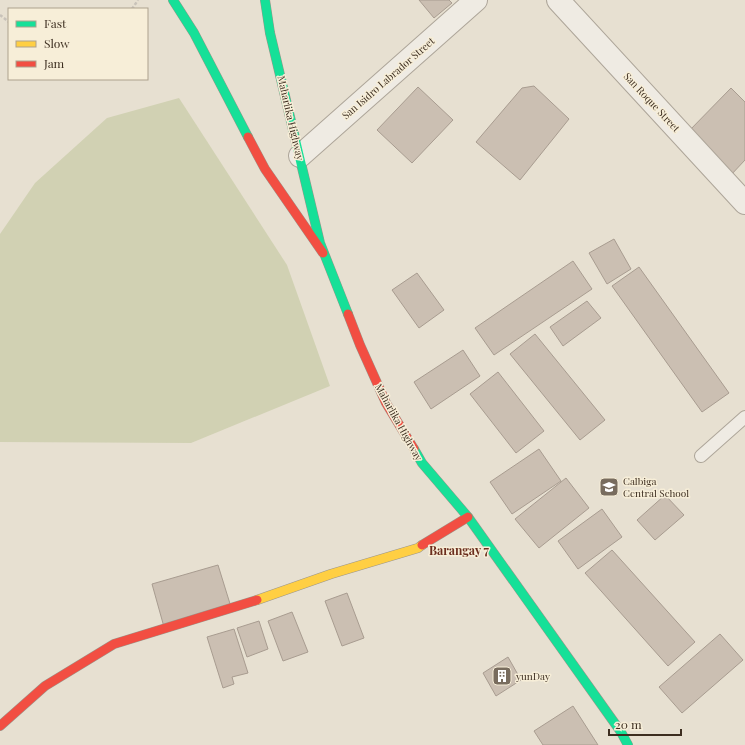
<svg xmlns="http://www.w3.org/2000/svg" width="745" height="745" font-family="'Playfair Display',serif">
<style>
.cemetery{fill:#d1d1b3}
.building{fill:#cbbfb2;stroke:#a89c90}
.lines{fill:none;stroke-linecap:round;stroke-linejoin:round}
.lane-casing{stroke:#ada599;stroke-width:14}
.street-casing{stroke:#ada599;stroke-width:24}
.fast-casing{stroke:#9c958a;stroke-width:10}
.slow-casing{stroke:#9c958a;stroke-width:10}
.jam-casing{stroke:#9c958a;stroke-width:10}
.path{stroke:#c8c2b9;stroke-width:2.5;stroke-dasharray:3 2;stroke-linecap:butt}
.lane{stroke:#efebe3;stroke-width:12}
.street{stroke:#efebe3;stroke-width:22}
.fast{stroke:#16e098;stroke-width:9}
.slow{stroke:#ffcf43;stroke-width:9}
.jam{stroke:#f24e42;stroke-width:9}
.labels{text-anchor:middle;dominant-baseline:central;stroke-width:3;stroke-linejoin:round;paint-order:stroke}
.street-label{font-size:10px;fill:#3d2e20;stroke:#f7eed8}
.poi-label{font-size:10px;fill:#3d2e20;stroke:#f7eed8;text-anchor:start}
.quarter-label{font-size:12px;font-weight:bold;fill:#6b2e1e;stroke:#f7eed8}
</style>
<rect width="100%" height="100%" fill="#e7e0d1"/>
<path class="cemetery" d="M 179,98 L 287,265 L 330,386 L 191,443 L 0,442 L 0,234 L 35,183 L 107,118 Z"/>
<path class="building" d="M 419,0 L 449,0 L 452,3 L 434,18 Z
M 534,86 L 569,119 L 520,180 L 476,142 L 522,88 Z
M 418,87 L 453,120 L 412,163 L 377,130 Z
M 731,88 L 745,102 L 745,160 L 730,176 L 687,133 Z
M 614,239 L 631,269 L 607,284 L 589,253 Z
M 573,261 L 592,289 L 494,355 L 475,328 Z
M 639,267 L 729,393 L 702,412 L 612,286 Z
M 417,273 L 444,310 L 419,328 L 392,290 Z
M 587,301 L 601,318 L 563,346 L 550,327 Z
M 535,334 L 605,420 L 580,440 L 510,354 Z
M 463,350 L 480,376 L 431,409 L 414,382 Z
M 498,372 L 544,431 L 516,453 L 470,394 Z
M 539,449 L 561,481 L 512,514 L 490,482 Z
M 566,478 L 589,508 L 539,548 L 515,519 Z
M 665,495 L 684,515 L 655,540 L 637,520 Z
M 602,509 L 622,537 L 578,569 L 558,541 Z
M 612,550 L 695,642 L 668,666 L 585,573 Z
M 218,565 L 231,607 L 164,627 L 152,584 Z
M 347,593 L 364,638 L 342,646 L 325,601 Z
M 292,612 L 308,652 L 283,661 L 268,621 Z
M 259,621 L 268,649 L 247,657 L 237,628 Z
M 234,629 L 248,673 L 232,677 L 234,684 L 223,688 L 207,637 Z
M 720,634 L 743,660 L 682,713 L 659,687 Z
M 508,657 L 521,680 L 496,696 L 483,673 Z
M 573,706 L 598,745 L 543,745 L 534,731 Z"/>
<g class="lines">
<g class="lane-casing">
<path id="lane" d="M 701,456 L 745,417"/>
</g>
<g class="street-casing">
<path id="street" d="M 558,0 L 745,203
M 300,156 L 476,0"/>
</g>
<g class="fast-casing">
<path id="fast" d="M 173,0 L 194,33 L 248,137
M 265,0 L 270,33 L 320,243 L 348,314
M 414,449 L 422,463 L 468,517 L 621,732 L 628,745"/>
</g>
<g class="slow-casing">
<path id="slow" d="M 257,600 L 331,574 L 418,548 L 422,545"/>
</g>
<g class="jam-casing">
<path id="jam" d="M 248,137 L 265,169 L 323,253
M 348,314 L 360,345 L 386,403 L 414,449
M 422,545 L 468,517
M 0,726 L 45,686 L 114,644 L 257,600"/>
</g>
<path class="path" d="M 132,9 L 138,0
M 0,15 L 9,22"/>
<use href="#lane" class="lane"/>
<use href="#street" class="street"/>
<use href="#fast" class="fast"/>
<use href="#slow" class="slow"/>
<use href="#jam" class="jam"/>
</g>
<defs>
<g id="school-square" transform="scale(1)"><rect x="-9" y="-9" width="18" height="18" rx="4" fill="#786c5e" stroke="#f7eed8"/><path d="M0-5L7-2L0 1L-7-2ZM-4 1L0 2.5L4 1V4Q0 6-4 4Z" fill="#fff"/></g>
<g id="building-square" transform="scale(1)"><rect x="-9" y="-9" width="18" height="18" rx="4" fill="#786c5e" stroke="#f7eed8"/><path d="M-4-6H4V6H1V3H-1V6H-4ZM-2.5-4.3h1.7v1.8h-1.7ZM.8-4.3h1.7v1.8H.8ZM-2.5-1h1.7V.8h-1.7ZM.8-1h1.7V.8H.8Z" fill="#fff"/></g>
</defs>
<g fill-rule="evenodd">
<use href="#school-square" x="609" y="487"/>
<use href="#building-square" x="502" y="676"/>
</g>
<g class="labels">
<g class="street-label">
<text transform="translate(388 78) rotate(-41)">San Isidro Labrador Street</text>
<text transform="translate(652 102) rotate(47)">San Roque Street</text>
<text transform="translate(291 118) rotate(77)">Maharlika Highway</text>
<text transform="translate(399 422) rotate(61)">Maharlika Highway</text>
</g>
<g class="poi-label">
<text x="623" y="481">Calbiga<tspan x="623" dy="12">Central School</tspan></text>
<text x="516" y="676">yunDay</text>
</g>
<g class="quarter-label">
<text x="459" y="550">Barangay 7</text>
</g>
</g>
<rect x="8" y="8" width="140" height="72" fill="#f7eed8" stroke="#ada18e"/>
<rect x="16" y="21" width="20" height="6" fill="#16e098" stroke="#ada18e"/>
<text x="44" y="28" font-size="12" fill="#3d2e20">Fast</text>
<rect x="16" y="41" width="20" height="6" fill="#ffcf43" stroke="#ada18e"/>
<text x="44" y="48" font-size="12" fill="#3d2e20">Slow</text>
<rect x="16" y="61" width="20" height="6" fill="#f24e42" stroke="#ada18e"/>
<text x="44" y="68" font-size="12" fill="#3d2e20">Jam</text>
<path d="M609 729v6h72v-6" fill="none" stroke="#3d2e20" stroke-width="2"/>
<text x="615" y="729" font-size="12" fill="#3d2e20" stroke="#f7eed8" stroke-width="3" paint-order="stroke">20 m</text>
</svg>
